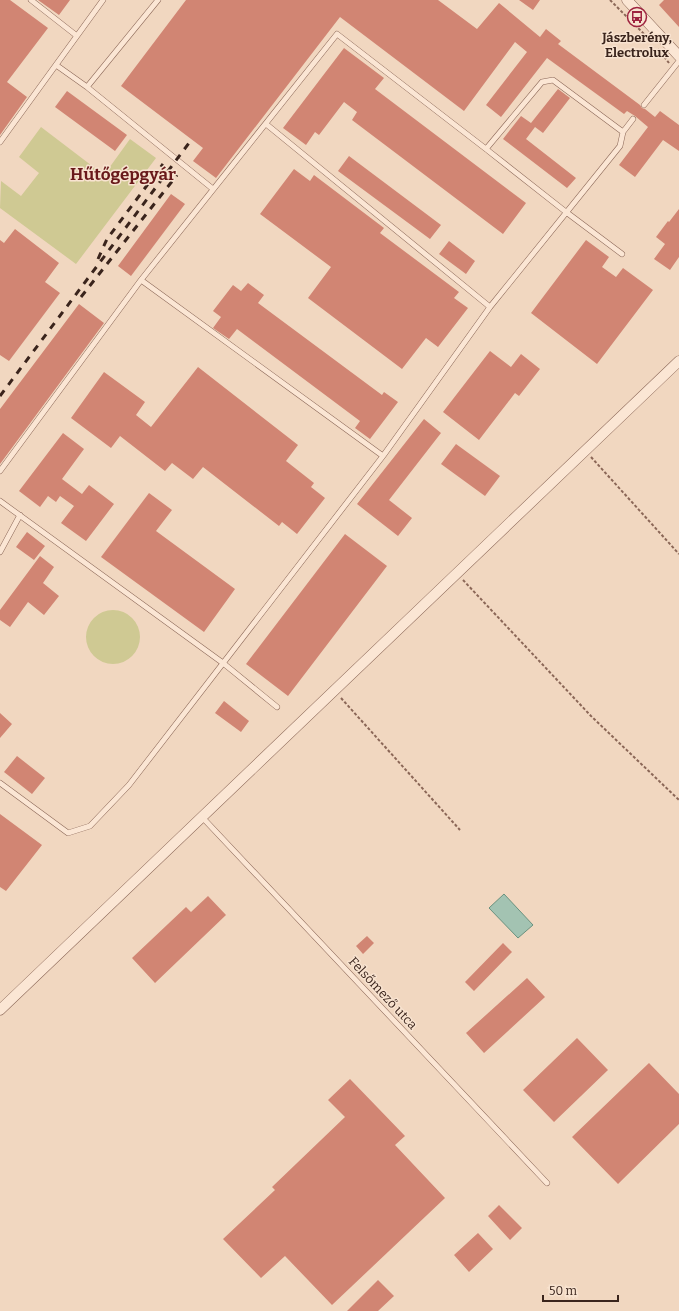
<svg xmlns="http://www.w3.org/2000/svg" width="679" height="1311" font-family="Bitter,serif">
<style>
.green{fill:#cfc993}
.water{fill:#a3c3b2;stroke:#6a917e}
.building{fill:#d18573}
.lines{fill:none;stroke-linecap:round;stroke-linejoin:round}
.lane-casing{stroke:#8b6757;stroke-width:6}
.street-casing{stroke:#8b6757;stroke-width:11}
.path{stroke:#8b6757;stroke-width:2;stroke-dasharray:3 2;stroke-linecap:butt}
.lane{stroke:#fbe6d4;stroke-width:5}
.street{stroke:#fbe6d4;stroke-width:10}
.rail{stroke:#3a241c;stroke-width:3;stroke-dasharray:7 7;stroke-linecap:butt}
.labels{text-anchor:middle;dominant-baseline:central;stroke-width:3;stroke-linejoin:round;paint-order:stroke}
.poi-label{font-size:13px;font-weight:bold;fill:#3a241c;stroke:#f8e3d0}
.street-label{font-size:13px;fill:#3a241c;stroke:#f8e3d0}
.district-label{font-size:17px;font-weight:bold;fill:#69191a;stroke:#f8e3d0}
</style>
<rect width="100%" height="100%" fill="#f1d7c0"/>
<path class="green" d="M 41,127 L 104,175 L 130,139 L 156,158 L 76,264 L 0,208 L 1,181 L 21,196 L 39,173 L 19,157 Z
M86 637a27 27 0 1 1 54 0a27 27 0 1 1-54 0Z"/>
<path class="water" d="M 504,894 L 533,925 L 518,938 L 489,908 Z"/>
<path class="building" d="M 0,0 L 10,0 L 48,28 L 7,82 L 27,97 L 0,135 Z
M 38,0 L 70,0 L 59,15 Z
M 186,0 L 438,0 L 477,29 L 499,3 L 540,37 L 546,29 L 561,41 L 558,44 L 640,105 L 642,108 L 645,109 L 655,117 L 660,111 L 679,125 L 679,151 L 663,140 L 635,177 L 619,165 L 648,127 L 635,116 L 627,111 L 624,114 L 547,58 L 501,117 L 486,105 L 527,52 L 515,42 L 464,111 L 340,17 L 216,178 L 193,161 L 203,148 L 121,86 Z
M 519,0 L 540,0 L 533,10 Z
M 664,0 L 679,0 L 679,27 L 659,5 Z
M 344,48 L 384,78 L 375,89 L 526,203 L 503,234 L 352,120 L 357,112 L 344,102 L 319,135 L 315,132 L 306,145 L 283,128 Z
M 558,89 L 570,98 L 543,133 L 535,127 L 526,139 L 576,178 L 567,188 L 503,139 L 521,116 L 531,123 Z
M 67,91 L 127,135 L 115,151 L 55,107 Z
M 349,156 L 441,225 L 430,239 L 338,171 Z
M 294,169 L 310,181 L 314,175 L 384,228 L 380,233 L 459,292 L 454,298 L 468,308 L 438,347 L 426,338 L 402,369 L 308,298 L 331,267 L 260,214 Z
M 171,194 L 185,204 L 131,276 L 118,266 Z
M 679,209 L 679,257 L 670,270 L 654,259 L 665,244 L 656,237 L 668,221 L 669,222 Z
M 15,229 L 59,263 L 45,282 L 60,293 L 9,361 L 0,355 L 0,240 L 4,243 Z
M 586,240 L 609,257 L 602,267 L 616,277 L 623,268 L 653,290 L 597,364 L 531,313 Z
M 449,241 L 475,261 L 466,274 L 439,254 Z
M 248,283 L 264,295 L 258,303 L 382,395 L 384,392 L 398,402 L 370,439 L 355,428 L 360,421 L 237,329 L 229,339 L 213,328 L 221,317 L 213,311 L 233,285 L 241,291 Z
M 79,304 L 104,323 L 0,464 L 0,409 Z
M 490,351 L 511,367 L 521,354 L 540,369 L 519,396 L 515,393 L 479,440 L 443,412 Z
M 198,367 L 298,445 L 286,461 L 314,483 L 311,487 L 325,498 L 297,534 L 282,522 L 279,526 L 203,467 L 193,479 L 172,463 L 165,471 L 120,436 L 111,448 L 71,418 L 104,372 L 145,402 L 136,415 L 151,427 Z
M 424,419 L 441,433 L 389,500 L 412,518 L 398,536 L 357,504 Z
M 63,433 L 84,449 L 62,479 L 82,494 L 89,485 L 114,504 L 86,541 L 61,523 L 74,506 L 60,496 L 56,502 L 48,496 L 40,507 L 19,491 Z
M 456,444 L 500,476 L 485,496 L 441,464 Z
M 149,493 L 172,510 L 156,531 L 235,589 L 204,632 L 101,557 Z
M 27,532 L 45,546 L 34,560 L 16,547 Z
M 345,534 L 387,566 L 288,696 L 246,664 Z
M 40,556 L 54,567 L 43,583 L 59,596 L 44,615 L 28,602 L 10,627 L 0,620 L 0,610 Z
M 224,701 L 249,721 L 241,732 L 215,713 Z
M 0,713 L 12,724 L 0,738 Z
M 17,756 L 45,778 L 32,794 L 4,772 Z
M 0,814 L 42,845 L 6,891 L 0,887 Z
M 208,896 L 226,915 L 155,983 L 132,958 L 186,907 L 191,912 Z
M 367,936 L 374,943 L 363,954 L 356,946 Z
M 503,943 L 512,952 L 474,991 L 465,982 Z
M 527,978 L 545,997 L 484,1053 L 466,1033 Z
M 577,1038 L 608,1070 L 554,1122 L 523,1090 Z
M 649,1063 L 679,1094 L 679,1124 L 618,1184 L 572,1137 Z
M 350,1079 L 405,1136 L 395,1145 L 445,1198 L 332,1305 L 285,1256 L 261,1278 L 223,1239 L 275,1190 L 272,1187 L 345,1117 L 328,1100 Z
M 499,1205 L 522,1228 L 510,1240 L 488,1216 Z
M 478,1233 L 493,1249 L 469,1272 L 454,1255 Z
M 378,1280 L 394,1296 L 378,1311 L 347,1311 Z"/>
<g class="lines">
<g class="lane-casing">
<path id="lane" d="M 31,0 L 77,36
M 56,65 L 87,87 L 213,189
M 87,87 L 158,0
M 644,105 L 679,61
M 266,124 L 490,307
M 623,132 L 633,119
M 0,142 L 103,0
M 141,280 L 383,456
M 0,471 L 141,280 L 337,34 L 486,149 L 566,212 L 622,254
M 0,501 L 223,663 L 277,707
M 0,552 L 20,515
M 0,783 L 68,833 L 90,826 L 129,785 L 383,456 L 490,307 L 620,146 L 623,132 L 553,80 L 542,82 L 486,149
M 202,817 L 547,1183"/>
</g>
<g class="street-casing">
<path id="street" d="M 627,0 L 679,56
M 0,1010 L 679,361"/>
</g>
<path class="path" d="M 610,0 L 646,36
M 658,49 L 669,63
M 591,457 L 679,554
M 463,580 L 591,716 L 679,800
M 341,698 L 460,830"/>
<use href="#lane" class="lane"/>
<use href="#street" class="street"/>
<path class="rail" d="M 98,259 L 107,239 L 163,164
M 81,297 L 177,175
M 0,396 L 192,139"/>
</g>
<defs>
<g id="bus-ring" transform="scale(1)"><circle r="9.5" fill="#f8e3d0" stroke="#9e233f" stroke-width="1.5"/><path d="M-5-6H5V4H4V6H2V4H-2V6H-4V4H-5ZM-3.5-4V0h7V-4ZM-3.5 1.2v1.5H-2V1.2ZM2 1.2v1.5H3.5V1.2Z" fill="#9e233f"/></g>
</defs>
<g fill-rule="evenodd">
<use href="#bus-ring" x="637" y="17"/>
</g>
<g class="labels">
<g class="poi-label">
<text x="637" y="37">Jászberény,<tspan x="637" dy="15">Electrolux</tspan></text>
</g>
<g class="street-label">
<text transform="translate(383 993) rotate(47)">Felsőmező utca</text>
</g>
<g class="district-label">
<text x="123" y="174">Hűtőgépgyár</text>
</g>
</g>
<path d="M543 1295v6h75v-6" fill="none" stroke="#3a241c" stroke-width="2"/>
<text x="549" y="1295" font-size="12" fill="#3a241c" stroke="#f8e3d0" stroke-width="3" paint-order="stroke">50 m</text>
</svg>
